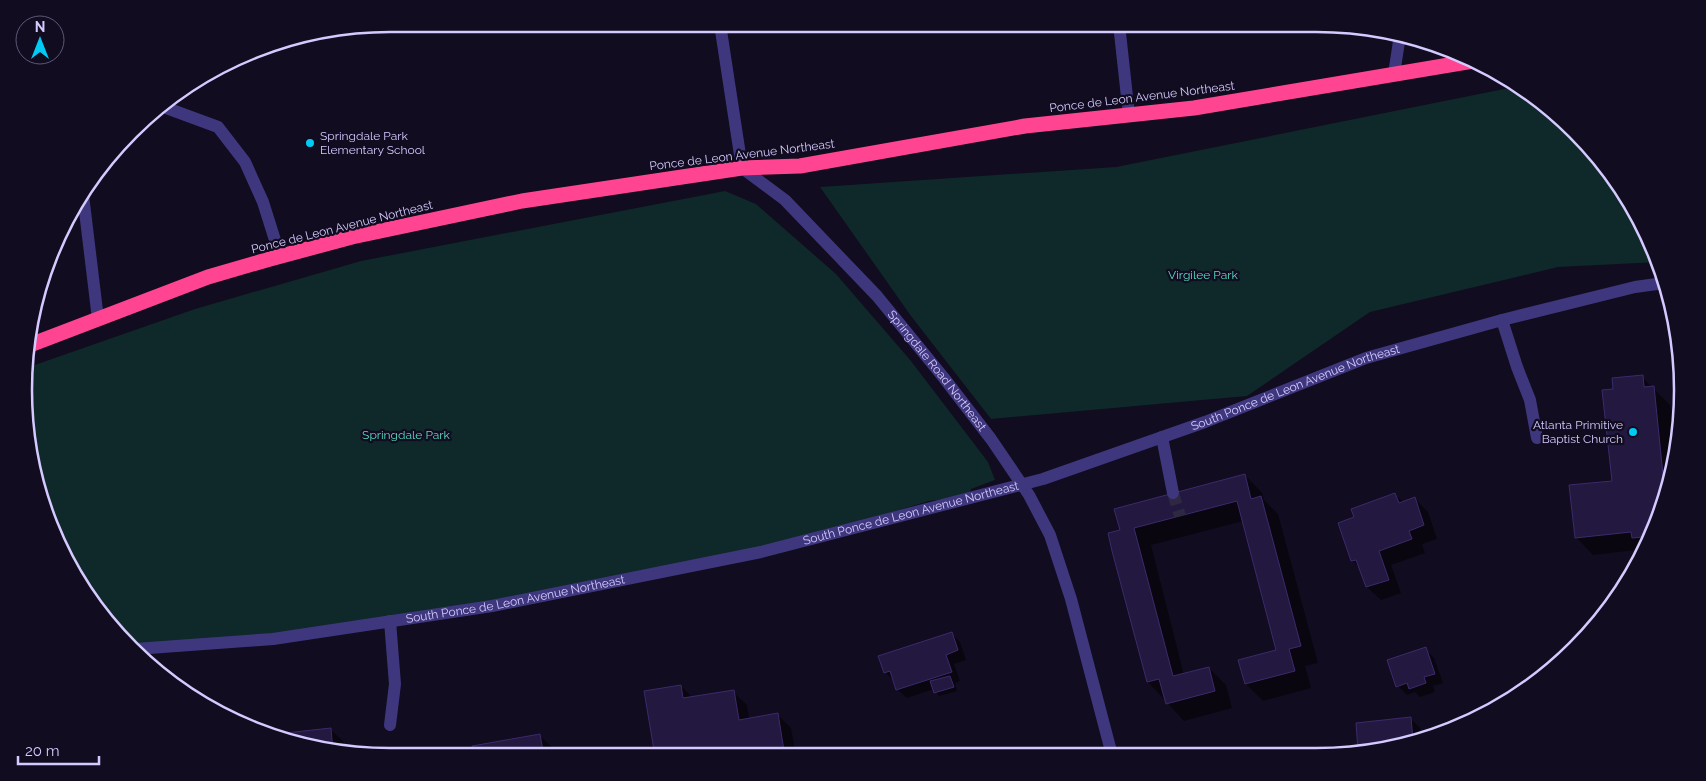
<svg xmlns="http://www.w3.org/2000/svg" width="1706" height="781" font-family="Raleway,sans-serif">
<style>
.green{fill:#0f2829}
.shadow{fill:#0007}
.building{fill:#231840;stroke:#3c2a6c}
.lines{fill:none;stroke-linecap:round;stroke-linejoin:round}
.minor-tunnel{stroke:#2e2841;stroke-width:12;stroke-dasharray:12 6;stroke-linecap:butt}
.minor{stroke:#3f377e;stroke-width:12}
.highway{stroke:#ff4591;stroke-width:15}
.poi-dot{fill:#00cbf5;stroke:#110c1f;stroke-width:2}
.labels{text-anchor:middle;dominant-baseline:central;stroke-width:4.5;stroke-linejoin:round;paint-order:stroke}
.street-label{font-size:12px;fill:#d4caff;stroke:#110c1f}
.poi-label{font-size:12px;fill:#d4caff;stroke:#110c1f;text-anchor:start}
.park-label{font-size:12px;fill:#57dec6;stroke:#110c1f}
.rim{fill:none;stroke:#d4caff;stroke-width:2.5}
</style>
<rect width="100%" height="100%" fill="#110c1f"/>
<path class="green" d="M 1519,86 L 1575,131 L 1620,187 L 1654,250 L 1658,262 L 1558,267 L 1370,312 L 1247,396 L 991,419 L 911,316 L 820,187 L 1116,167 Z
M 725,191 L 756,204 L 836,274 L 911,361 L 988,462 L 995,480 L 971,489 L 969,496 L 929,501 L 814,536 L 422,616 L 136,651 L 73,574 L 43,509 L 27,439 L 29,367 L 195,309 L 361,261 Z"/>
<path class="shadow" d="M 1642,377 L 1670,405 L 1676,455 L 1675,462 L 1654,531 L 1644,549 L 1593,555 L 1576,537 L 1614,482 L 1615,390 Z
M 1245,475 L 1262,493 L 1264,500 L 1278,514 L 1318,663 L 1305,666 L 1311,688 L 1263,701 L 1246,684 L 1240,660 L 1277,650 L 1243,521 L 1151,545 L 1184,675 L 1209,668 L 1226,685 L 1232,708 L 1184,721 L 1148,682 L 1121,531 Z
M 1395,495 L 1403,502 L 1414,498 L 1428,512 L 1437,539 L 1422,544 L 1425,553 L 1391,565 L 1401,593 L 1381,600 L 1367,587 L 1361,569 L 1352,560 L 1355,518 Z
M 951,633 L 960,642 L 966,660 L 954,664 L 960,681 L 955,683 L 957,691 L 939,696 L 934,689 L 907,698 L 897,689 L 895,682 L 885,672 Z
M 1425,649 L 1434,658 L 1443,683 L 1433,686 L 1435,692 L 1420,697 L 1415,692 L 1407,695 L 1398,686 Z
M 681,686 L 693,698 L 733,692 L 747,705 L 749,719 L 777,714 L 791,728 L 796,756 L 656,756 L 646,692 Z
M 1410,718 L 1420,728 L 1421,739 L 1364,754 L 1359,751 Z
M 330,729 L 344,742 L 345,753 L 319,750 L 270,735 Z
M 540,736 L 554,749 L 555,757 L 475,757 Z"/>
<path class="building" d="M 1643,375 L 1644,387 L 1654,386 L 1663,475 L 1671,475 L 1654,531 L 1652,536 L 1632,538 L 1631,532 L 1575,538 L 1569,485 L 1612,481 L 1602,390 L 1613,389 L 1612,378 Z
M 1245,474 L 1251,499 L 1261,496 L 1301,646 L 1289,649 L 1295,671 L 1245,684 L 1238,660 L 1276,650 L 1237,501 L 1134,528 L 1173,676 L 1209,667 L 1215,691 L 1166,704 L 1159,679 L 1147,682 L 1112,551 L 1108,533 L 1120,530 L 1114,509 Z
M 1395,493 L 1399,503 L 1415,497 L 1424,525 L 1409,531 L 1412,539 L 1379,551 L 1389,580 L 1366,587 L 1356,560 L 1351,561 L 1338,523 L 1354,517 L 1351,509 Z
M 952,632 L 958,650 L 946,655 L 952,672 L 896,690 L 890,671 L 884,673 L 878,656 Z
M 1426,647 L 1435,674 L 1424,677 L 1426,683 L 1409,689 L 1407,683 L 1396,687 L 1387,660 Z
M 950,676 L 954,687 L 934,693 L 930,681 Z
M 681,685 L 683,698 L 734,690 L 739,720 L 778,713 L 784,751 L 751,756 L 655,756 L 644,691 Z
M 1411,717 L 1413,741 L 1392,744 L 1393,746 L 1381,749 L 1358,751 L 1356,723 Z
M 331,728 L 333,752 L 319,750 L 267,735 Z
M 540,734 L 544,757 L 474,757 L 472,746 Z"/>
<g class="lines">
<path class="minor-tunnel" d="M 1173,493 L 1180,516"/>
<g class="minor">
<path id="s1" d="M 720,24 L 742,168 L 785,200 L 877,296 L 944,378 L 991,439 L 1029,495 L 1050,535 L 1071,599 L 1112,755"/>
<path d="M 1119,24 L 1129,115"/>
<path d="M 1394,74 L 1400,35"/>
<path d="M 161,106 L 218,127 L 245,162 L 263,202 L 280,256"/>
<path d="M 83,195 L 98,319"/>
<path d="M 1502,320 L 1517,367 L 1530,400 L 1537,438"/>
<path d="M 1162,437 L 1173,493"/>
<path d="M 390,621 L 395,684 L 390,725"/>
<path id="s2" d="M 135,649 L 273,639 L 492,606 L 761,552 L 1043,479 L 1205,422 L 1366,358 L 1502,320 L 1635,287 L 1664,283"/>
</g>
<path class="highway" d="M 30,345 L 208,277 L 270,259 L 352,237 L 522,201 L 742,168 L 800,166 L 1025,126 L 1194,108 L 1473,61"/>
</g>
<g class="poi-dot">
<circle cx="310" cy="143" r="5"/>
<circle cx="1633" cy="432" r="5"/>
</g>
<g class="labels">
<g class="street-label">
<text transform="translate(1142 97) rotate(-7)">Ponce de Leon Avenue Northeast</text>
<text transform="translate(742 155) rotate(-7)">Ponce de Leon Avenue Northeast</text>
<text transform="translate(342 227) rotate(-14)">Ponce de Leon Avenue Northeast</text>
<text stroke="none"><textPath href="#s1" startOffset="428">Springdale Road Northeast</textPath></text>
<text stroke="none"><textPath href="#s2" startOffset="1194">South Ponce de Leon Avenue Northeast</textPath></text>
<text stroke="none"><textPath href="#s2" startOffset="789">South Ponce de Leon Avenue Northeast</textPath></text>
<text stroke="none"><textPath href="#s2" startOffset="384">South Ponce de Leon Avenue Northeast</textPath></text>
</g>
<g class="poi-label">
<text x="320" y="136">Springdale Park<tspan x="320" dy="14">Elementary School</tspan></text>
<text x="1623" y="425" text-anchor="end">Atlanta Primitive<tspan x="1623" dy="14">Baptist Church</tspan></text>
</g>
<g class="park-label">
<text x="1203" y="275">Virgilee Park</text>
<text x="406" y="435">Springdale Park</text>
</g>
</g>
<path d="M0 0H1706V781H0ZM390 32H1316A358 358 0 0 1 1674 390V390A358 358 0 0 1 1316 748H390A358 358 0 0 1 32 390V390A358 358 0 0 1 390 32Z" fill="#110c1f" fill-rule="evenodd"/>
<path class="rim" d="M390 32H1316A358 358 0 0 1 1674 390V390A358 358 0 0 1 1316 748H390A358 358 0 0 1 32 390V390A358 358 0 0 1 390 32Z"/>
<g transform="translate(40 40)"><circle r="24" fill="#110c1f" stroke="#5f5879"/>
<path d="M0-4L9 19L0 12L-9 19Z" fill="#00cbf5"/>
<text y="-8" font-size="14" font-weight="bold" text-anchor="middle" fill="#d4caff">N</text>
</g>
<path d="M18 756v8h81v-8" fill="none" stroke="#d4caff" stroke-width="2.5"/>
<text x="25" y="756" font-size="15" fill="#d4caff" stroke="#110c1f" stroke-width="4" paint-order="stroke">20 m</text>
</svg>
